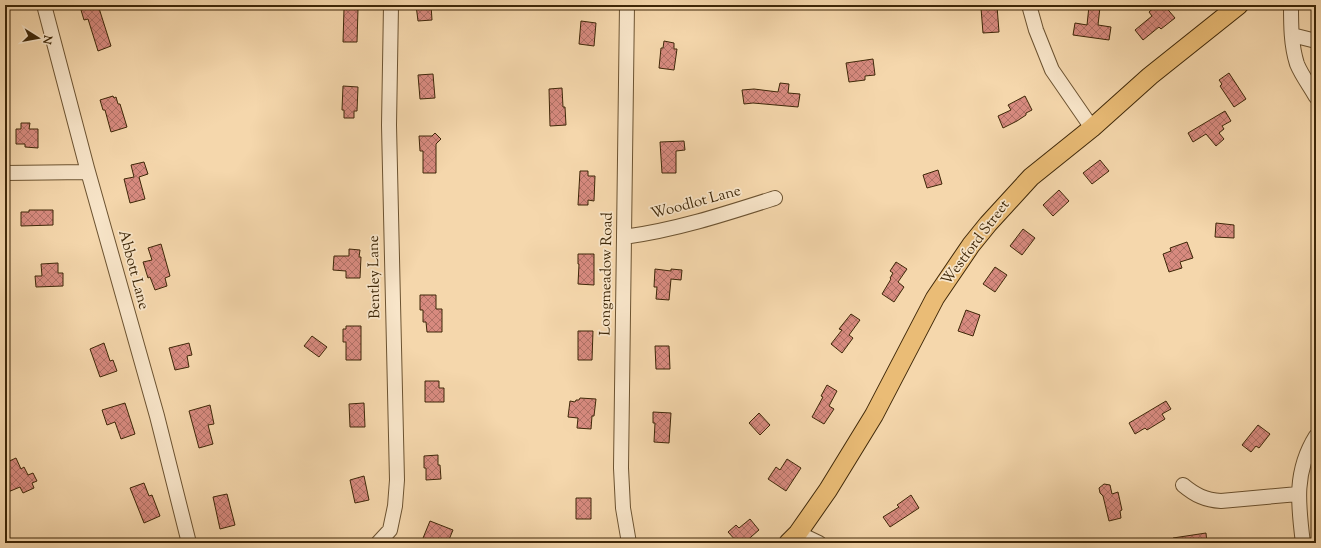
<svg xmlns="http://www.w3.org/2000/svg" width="1321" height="548" font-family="'Sorts Mill Goudy',serif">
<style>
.building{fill:url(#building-cross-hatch);stroke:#3e2708}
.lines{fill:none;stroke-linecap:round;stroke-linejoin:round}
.minor-casing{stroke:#6c5331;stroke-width:16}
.major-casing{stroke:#3e2708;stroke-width:20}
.minor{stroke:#f8e5c9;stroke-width:14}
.major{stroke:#eabc76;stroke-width:18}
.labels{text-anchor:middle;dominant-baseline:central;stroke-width:3.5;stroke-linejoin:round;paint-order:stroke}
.street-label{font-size:15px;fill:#3e2708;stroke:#f8e5c9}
</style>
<defs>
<pattern id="building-cross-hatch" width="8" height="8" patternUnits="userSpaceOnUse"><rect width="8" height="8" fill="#d78a7f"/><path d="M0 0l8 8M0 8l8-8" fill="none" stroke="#b07166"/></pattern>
</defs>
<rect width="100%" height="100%" fill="#f5d7ac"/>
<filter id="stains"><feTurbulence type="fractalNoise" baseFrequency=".005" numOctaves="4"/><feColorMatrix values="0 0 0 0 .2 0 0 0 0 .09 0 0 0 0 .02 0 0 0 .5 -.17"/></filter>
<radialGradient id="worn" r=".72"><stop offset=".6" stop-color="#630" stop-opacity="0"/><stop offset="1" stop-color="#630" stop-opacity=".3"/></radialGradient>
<path class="building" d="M 98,5 L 111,46 L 98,51 L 88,19 L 84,20 L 81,10 Z
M 416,5 L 431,5 L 432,20 L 418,21 Z
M 1157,5 L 1164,5 L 1175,18 L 1161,29 L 1159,27 L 1143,40 L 1135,30 L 1152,16 L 1149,12 Z
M 997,6 L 999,32 L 983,33 L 981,8 Z
M 1089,6 L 1100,7 L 1098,25 L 1111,27 L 1109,40 L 1073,35 L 1075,23 L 1087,25 Z
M 344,9 L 358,9 L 357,42 L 343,42 Z
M 581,21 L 596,23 L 594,46 L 579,44 Z
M 664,41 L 674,43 L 674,49 L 677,49 L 674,70 L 659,68 L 661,48 L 663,48 Z
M 873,59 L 875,75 L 865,76 L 865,80 L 849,82 L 846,63 Z
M 1229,73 L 1246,99 L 1234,107 L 1220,86 L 1222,84 L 1219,80 Z
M 433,74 L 435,98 L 420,99 L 418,75 Z
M 780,83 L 789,84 L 788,93 L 800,94 L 798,107 L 753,103 L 744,104 L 742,90 L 754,89 L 778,92 Z
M 343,86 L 358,87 L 357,111 L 354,111 L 354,118 L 344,118 L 344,110 L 342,110 Z
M 562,88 L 563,107 L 565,107 L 566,125 L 550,126 L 549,89 Z
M 113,96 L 114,98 L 116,97 L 118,104 L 120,104 L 127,127 L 111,132 L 105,110 L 103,110 L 100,100 Z
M 1025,96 L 1032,110 L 1026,113 L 1026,115 L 1017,121 L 1003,128 L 998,116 L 1011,110 L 1008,105 Z
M 1225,111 L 1231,121 L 1222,126 L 1224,129 L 1219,133 L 1224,139 L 1216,146 L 1206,134 L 1193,142 L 1188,133 Z
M 21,123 L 30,123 L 29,129 L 38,129 L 38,148 L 25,147 L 25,144 L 16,144 L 16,129 L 21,129 Z
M 435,133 L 441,139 L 436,144 L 436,173 L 423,173 L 423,151 L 420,151 L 419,136 L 432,136 Z
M 684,141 L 685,150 L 676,151 L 676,173 L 662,173 L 660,142 Z
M 1100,160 L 1109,171 L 1092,184 L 1083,173 Z
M 144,162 L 148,174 L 139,177 L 145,199 L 130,203 L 124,179 L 134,177 L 131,165 Z
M 938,170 L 942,184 L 927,188 L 923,175 Z
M 580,171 L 588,171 L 588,176 L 595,176 L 594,201 L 588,200 L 588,205 L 578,205 Z
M 1059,190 L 1069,201 L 1053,216 L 1043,205 Z
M 29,210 L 53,210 L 53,225 L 21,226 L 21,212 L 29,212 Z
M 1216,223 L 1234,225 L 1234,238 L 1215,237 Z
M 1023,229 L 1035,238 L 1022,255 L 1010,246 Z
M 1187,242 L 1193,258 L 1180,262 L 1182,268 L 1169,272 L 1163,254 L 1171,251 L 1170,248 Z
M 161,244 L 170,276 L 165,278 L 167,286 L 155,290 L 150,277 L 148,278 L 143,262 L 152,260 L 148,248 Z
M 349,249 L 360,250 L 359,257 L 361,257 L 360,278 L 346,278 L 346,271 L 333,270 L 334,256 L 349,256 Z
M 578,254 L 594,254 L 594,285 L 578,284 L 579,264 L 578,264 Z
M 896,262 L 907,269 L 898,282 L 904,287 L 894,302 L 882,294 L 891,279 L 890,278 L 893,273 L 890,271 Z
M 58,263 L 58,273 L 63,273 L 63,286 L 36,287 L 35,276 L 42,276 L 41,264 Z
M 995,267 L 1007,275 L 995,292 L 983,284 Z
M 655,269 L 671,271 L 671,269 L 682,270 L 681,280 L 671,279 L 669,300 L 656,299 L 657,287 L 654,287 Z
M 420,295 L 436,295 L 436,309 L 442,309 L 442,332 L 427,332 L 426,322 L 423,322 L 423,310 L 420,310 Z
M 966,310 L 980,315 L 973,336 L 958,331 Z
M 851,314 L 860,320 L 849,335 L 853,338 L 842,353 L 831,344 L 842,330 L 839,329 Z
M 346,326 L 361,326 L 361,360 L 346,360 L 346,342 L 343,342 L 343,329 L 346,329 Z
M 578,331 L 593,331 L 592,360 L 578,360 Z
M 312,336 L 327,347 L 319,357 L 304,346 Z
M 104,343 L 110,361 L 113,360 L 117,371 L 100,377 L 90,349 Z
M 189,343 L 192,355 L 187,356 L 189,367 L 175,370 L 169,348 Z
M 655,346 L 669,346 L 670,369 L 656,369 Z
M 425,381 L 439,381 L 439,388 L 444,388 L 444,402 L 425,402 Z
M 827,385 L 837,391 L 829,406 L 834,409 L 824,424 L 812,417 L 823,397 L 821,396 Z
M 580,398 L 596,399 L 594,416 L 592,416 L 591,429 L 577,428 L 578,418 L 568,417 L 570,401 L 575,402 L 576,400 L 579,400 Z
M 1166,401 L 1171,409 L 1162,414 L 1165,419 L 1147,430 L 1145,428 L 1135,434 L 1129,423 Z
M 125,403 L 135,434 L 121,439 L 115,422 L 107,425 L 102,410 Z
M 364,403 L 365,427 L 350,427 L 349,404 Z
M 210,405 L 214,424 L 208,425 L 213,444 L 199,448 L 189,411 Z
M 653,412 L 671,413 L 669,443 L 654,442 L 655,423 L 653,423 Z
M 759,413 L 770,425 L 760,435 L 749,423 Z
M 1258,425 L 1270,434 L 1259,448 L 1256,446 L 1251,452 L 1242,445 Z
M 438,455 L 438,465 L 440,465 L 441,479 L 426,480 L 426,468 L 424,468 L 424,456 Z
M 16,458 L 21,469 L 24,467 L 28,475 L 33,473 L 37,481 L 32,483 L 34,488 L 23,493 L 20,487 L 8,492 L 5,485 L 5,463 Z
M 787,459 L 801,468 L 786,491 L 768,479 L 776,467 L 780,470 Z
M 364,476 L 369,500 L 355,503 L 350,480 Z
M 144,483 L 149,496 L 152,495 L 160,516 L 144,523 L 130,488 Z
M 1104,484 L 1110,485 L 1112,494 L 1118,492 L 1122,510 L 1120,511 L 1121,518 L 1109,521 L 1103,496 L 1100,493 L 1099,488 Z
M 227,494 L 235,525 L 220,529 L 213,497 Z
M 911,495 L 919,508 L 890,527 L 883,517 L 899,507 L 897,505 Z
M 576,498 L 591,498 L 591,519 L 576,519 Z
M 750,519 L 759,530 L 744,543 L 738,543 L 728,532 L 736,525 L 739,528 Z
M 430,521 L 453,530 L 448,542 L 438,538 L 436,543 L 421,543 Z
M 1206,533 L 1207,543 L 1173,543 L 1173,538 Z"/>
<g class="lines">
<g class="minor-casing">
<path id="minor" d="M 44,5 L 87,168 L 157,416 L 189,543
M 627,5 L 621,468 L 623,508 L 629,543
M 1029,5 L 1036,30 L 1052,70 L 1092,128
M 1291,5 C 1291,25 1291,45 1297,64 C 1302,76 1310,86 1316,97
M 1292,35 L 1316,41
M 5,173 L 88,172
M 624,237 C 676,230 725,214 775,198
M 1183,485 C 1195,495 1205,500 1221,501 L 1298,494
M 798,533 L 819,543
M 378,543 L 390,530 L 395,506 L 397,480 L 389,125 L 391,5
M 1303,543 C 1298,504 1294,471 1316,436"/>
</g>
<g class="major-casing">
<path id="major" d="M 788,543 L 798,533 L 828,490 L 874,415 L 935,298 L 971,245 L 988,224 L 1031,177 L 1092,128 L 1150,76 L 1239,5"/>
</g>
<use href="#minor" class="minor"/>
<use href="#major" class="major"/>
</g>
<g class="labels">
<g class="street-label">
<text transform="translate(696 203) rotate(-15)">Woodlot Lane</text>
<text transform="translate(976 243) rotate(-53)">Westford Street</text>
<text transform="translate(133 270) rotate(75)">Abbott Lane</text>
<text transform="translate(607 274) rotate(-89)">Longmeadow Road</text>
<text transform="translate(375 277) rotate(-91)">Bentley Lane</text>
</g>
</g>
<rect width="1321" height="548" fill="none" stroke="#f5d7ac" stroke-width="20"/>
<rect x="6" y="6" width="1309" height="536" fill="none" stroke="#3e2708" stroke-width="2"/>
<rect x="10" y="10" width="1301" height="528" fill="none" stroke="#3e2708"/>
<g transform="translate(38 38) rotate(101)" stroke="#f8e5c9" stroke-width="3" paint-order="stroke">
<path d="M0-3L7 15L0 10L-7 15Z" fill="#3e2708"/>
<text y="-6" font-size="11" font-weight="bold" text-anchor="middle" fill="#3e2708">N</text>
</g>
<rect width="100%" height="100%" filter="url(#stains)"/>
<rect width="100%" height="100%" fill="url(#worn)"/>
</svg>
